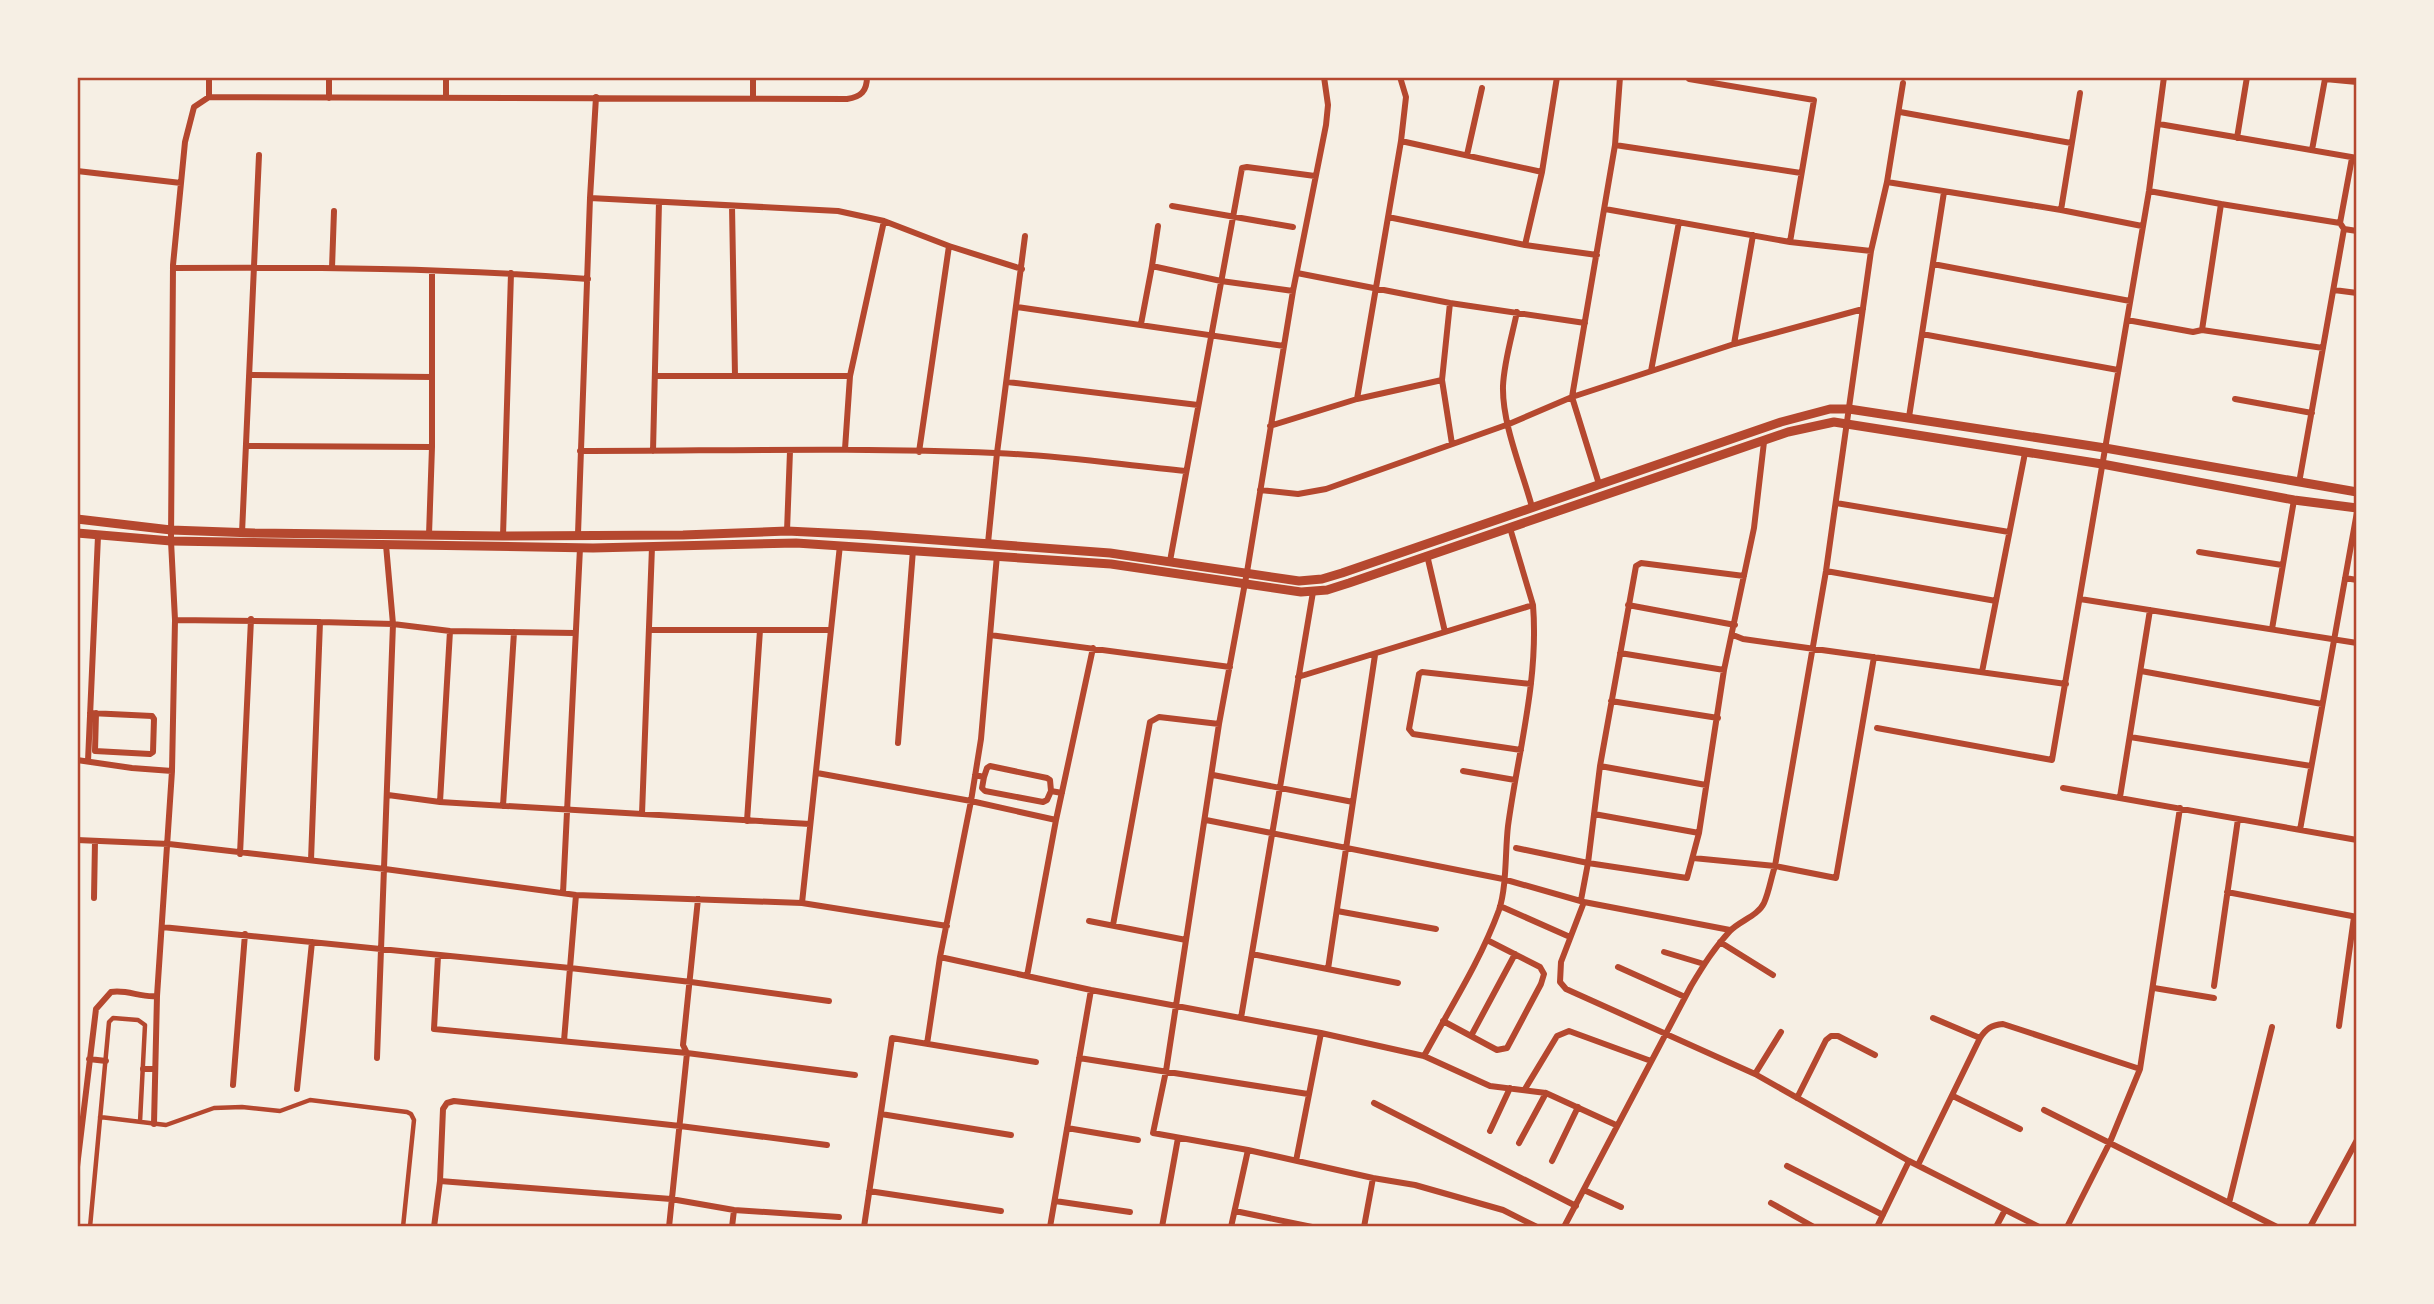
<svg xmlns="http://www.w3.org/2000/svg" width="2434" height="1304" font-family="'Source Sans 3',sans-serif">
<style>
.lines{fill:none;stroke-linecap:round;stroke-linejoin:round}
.pedestrian{stroke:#b5482f;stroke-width:4.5}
.minor{stroke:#b5482f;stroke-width:6}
.secondary{stroke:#b5482f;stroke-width:9}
.neatline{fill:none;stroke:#b5482f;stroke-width:2.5}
</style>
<rect width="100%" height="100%" fill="#f6efe4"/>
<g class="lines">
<path class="pedestrian" d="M 100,1117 L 166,1125 L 214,1108 L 242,1107 L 280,1111 L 310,1100 L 407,1112 L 411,1114 L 414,1120 L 403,1227
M 90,1227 L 109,1022 L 113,1018 L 138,1020 L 145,1025 L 140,1122"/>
<path class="minor" d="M 753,77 L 753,97
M 1324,77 L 1328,105 L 1326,125 L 1293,291 L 1247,572 L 1219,724 L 1166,1071 L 1153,1133 L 1248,1150 L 1373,1178 L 1415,1185 L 1503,1210 L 1537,1227
M 1689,79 L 1814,100 L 1790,242
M 446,96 L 446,77
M 209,97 L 209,77
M 329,98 L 329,77
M 1900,112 L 2071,143
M 2159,124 L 2357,158
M 2237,138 L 2247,77
M 1401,141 L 1542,172
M 1615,145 L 1801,173
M 2312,150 L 2325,79 L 2357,82
M 1467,155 L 1482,88
M 77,171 L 181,183
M 1887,182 L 2061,210 L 2142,226
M 2149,191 L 2221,204
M 590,198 L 838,211 L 884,221 L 949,246 L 1022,269
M 732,206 L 735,376
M 1172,206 L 1293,227
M 1605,209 L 1790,242 L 1871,251
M 2061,210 L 2080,93
M 1388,217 L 1525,245 L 1597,255
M 1158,226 L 1152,266 L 1221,281 L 1293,291
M 2344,229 L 2357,231
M 1525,245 L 1542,172 L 1557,77
M 1933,264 L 2130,301
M 173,268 C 312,267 451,268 588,279
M 332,268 L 334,211
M 1297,273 L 1450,303 L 1585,323
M 2334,290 L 2357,293
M 1450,303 L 1442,380 L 1452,444
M 1017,307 L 1284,346
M 1517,312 C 1512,336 1504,362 1503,386 C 1502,424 1522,470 1532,507
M 2127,320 L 2193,332 L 2202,330 L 2323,348
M 1141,324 L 1152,266
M 2202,330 L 2221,204 L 2340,223
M 1922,334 L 2118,370
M 1734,344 L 1753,235
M 1651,371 L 1679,222
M 249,375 L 432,377
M 655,376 L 850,376
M 1007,382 L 1198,405
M 1357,399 L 1401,141 L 1406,97 L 1400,77
M 2235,399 L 2312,413
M 1909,417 L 1944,192
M 1270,426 L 1357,399 L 1442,380
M 247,446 L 432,447
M 845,449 L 850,376 L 884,221
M 580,451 C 719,451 857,447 995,453 C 1058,455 1122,465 1186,471
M 653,451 L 659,202
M 919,452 L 949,246
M 2299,483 L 2344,229 L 2340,223 L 2352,158
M 1599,484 L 1572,397 L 1615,145 L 1620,77
M 1260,490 L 1298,494 L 1326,489 L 1509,424 L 1572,397 L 1734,344 L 1863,309
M 1836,503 L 2009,532
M 787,531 L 790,451
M 242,533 L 259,155
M 578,534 L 590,198 L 596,97
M 429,535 L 432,447 L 432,271
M 503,536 L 511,273
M 988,543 L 997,453 L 1025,236
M 2199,552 L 2282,565
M 1427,555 L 1445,632
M 1170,561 L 1242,168 L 1247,167 L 1315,176
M 1826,571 L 1996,601
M 2345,578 L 2357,580
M 2080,599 L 2357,643
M 1628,605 L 1735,625
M 175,620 L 320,622 L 393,624 L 450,631 L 575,633
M 2272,629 L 2294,500
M 649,630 L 830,630
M 990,635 L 1230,667
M 1733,635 L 1743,639 L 2066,684
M 1620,653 L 1724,670
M 2141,671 L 2322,704
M 1982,672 L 2025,453
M 1298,677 L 1533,605 L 1510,528
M 1611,701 L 1718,718
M 90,713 L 152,716 L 154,719 L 153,752 L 150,754 L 95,751 L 96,713
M 1877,728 L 2052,760 L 2149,191 L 2164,77
M 2130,737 L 2311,766
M 898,743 L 913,550
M 1521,750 L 1413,734 L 1409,729 L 1419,674 L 1422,672 L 1531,684
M 77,760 L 132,768 L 172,771
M 88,761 L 98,536
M 1600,766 L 1706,785
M 1463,771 L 1515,780
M 817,773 L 971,801 L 1056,820
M 975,775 L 984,777 L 987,768 L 990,766 L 1047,778 L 1050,780 L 1051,791 L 1062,793
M 1213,775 L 1353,802
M 984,777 L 982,788 L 985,791 L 1043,802 L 1047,800 L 1051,791
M 2063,788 L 2357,840
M 388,795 L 440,802 L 810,824
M 2120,797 L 2150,610
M 440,802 L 450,631
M 503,806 L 514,632
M 642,814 L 652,547
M 1594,814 L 1699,833
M 1206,820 L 1503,879 L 1584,902 L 1730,930
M 747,821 L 760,630
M 2300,830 L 2357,512
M 77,840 L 169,844 L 385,869 L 576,895 L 802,903 L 947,926
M 1516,848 L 1588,863 L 1687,878 L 1699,833 L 1724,670 L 1754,528 L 1764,442
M 240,854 L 251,619
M 1693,858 L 1775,866 L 1836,878 L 1874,657
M 311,860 L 320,622
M 2227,892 L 2357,917
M 563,893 L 580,548
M 94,898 L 95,841
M 1581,900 L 1588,863 L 1600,766 L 1636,566 L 1641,563 L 1744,576
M 1584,902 L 1561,962 L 1560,982 L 1566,989 L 1755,1074 L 1909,1161 L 2039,1227
M 802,903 L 840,545
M 1500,906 L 1570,937
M 1337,911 L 1436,929
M 1089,921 L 1186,940
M 1113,925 L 1150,722 L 1159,717 L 1219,724
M 162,927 L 570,968 L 691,982 L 829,1001
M 1720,942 L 1773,975
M 1664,952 L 1704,964
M 1252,954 L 1398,983
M 438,956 L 434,1029 L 687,1053 L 855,1075
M 940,957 L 1091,990 L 1321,1033 L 1424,1056 L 1490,1086 L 1546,1093 L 1616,1125
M 1618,967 L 1685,997
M 1328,969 L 1375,655
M 1027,976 L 1056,820 L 1093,648
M 2214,986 L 2238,819
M 2154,988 L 2214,998
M 1241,1018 L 1313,592
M 1933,1018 L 1980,1038
M 1443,1021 L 1497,1050 L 1507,1048 L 1541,984 L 1544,974 L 1540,967 L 1487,940
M 2339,1026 L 2354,917
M 1471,1036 L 1515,954
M 564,1041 L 576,895
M 927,1044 L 940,957 L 971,801 L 981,739 L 997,555
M 1424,1056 C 1450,1008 1480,962 1499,910 C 1507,886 1505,851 1508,826 C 1518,752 1539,680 1533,605
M 377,1058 L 393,624 L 386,545
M 1079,1058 L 1308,1094
M 89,1059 L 106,1061
M 143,1069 L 155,1069
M 1755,1074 L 1781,1032
M 233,1085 L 245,934
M 297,1089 L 312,942
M 1525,1089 L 1557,1036 L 1569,1031 L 1651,1061
M 1953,1096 L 2020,1129
M 1797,1098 L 1826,1040 L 1831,1036 L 1838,1036 L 1875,1055
M 1374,1103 L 1576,1206
M 2044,1110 L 2277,1227
M 881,1114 L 1011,1135
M 154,1124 L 157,996 L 172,771 L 175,620 L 171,541 L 173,265 L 185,142 L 194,107 L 209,97 L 847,99 C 861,97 867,91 867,77
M 1067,1128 L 1138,1140
M 1490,1131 L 1510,1088
M 1519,1143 L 1546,1093
M 1296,1161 L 1321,1033
M 1552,1161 L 1578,1107
M 1918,1165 L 1980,1038 C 1986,1029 1991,1025 2003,1024 L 2140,1069
M 1787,1166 L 1883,1215
M 77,1167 L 96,1009 L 111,992 C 127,989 141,998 157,996
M 440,1181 L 671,1199 L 734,1210 L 839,1217
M 1584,1190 L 1621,1207
M 869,1191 L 1001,1211
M 1055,1201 L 1130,1212
M 1771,1203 L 1814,1227
M 2229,1203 L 2272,1027
M 1235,1211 L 1312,1227
M 434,1227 L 440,1181 L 443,1109 L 447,1103 L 454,1101 L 680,1126 L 827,1145
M 669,1227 L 687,1053 L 683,1045 L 698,899
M 732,1227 L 734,1210
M 864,1227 L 892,1038 L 1036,1062
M 1050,1227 L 1091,990
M 1162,1227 L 1178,1138
M 1231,1227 L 1248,1150
M 1364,1227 L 1373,1178
M 1564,1227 L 1691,986 C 1703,966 1714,948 1730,931 C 1739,921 1758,916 1764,903 C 1769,892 1771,878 1775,866 L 1826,571 L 1871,251 L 1887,182 L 1903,83
M 1877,1227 L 1909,1161
M 1996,1227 L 2005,1210
M 2067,1227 L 2110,1142 L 2140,1069 L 2180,808
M 2310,1227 L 2357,1140"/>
<path class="secondary" d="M 77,519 L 171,530 L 254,533 L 503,536 L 683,535 L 787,531 L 869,535 L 1110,553 L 1299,581 L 1322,579 L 1342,573 L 1781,422 L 1830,409 L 1849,409 L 2105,448 L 2357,492
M 77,533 L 171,541 L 593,548 L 796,543 L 1111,564 L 1301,592 L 1327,590 L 1349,583 L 1788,432 L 1834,422 L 2102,464 L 2294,500 L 2357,508"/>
</g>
<rect width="2434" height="1304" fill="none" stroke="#f6efe4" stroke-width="158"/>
<rect x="79" y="79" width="2276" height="1146" class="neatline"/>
</svg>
